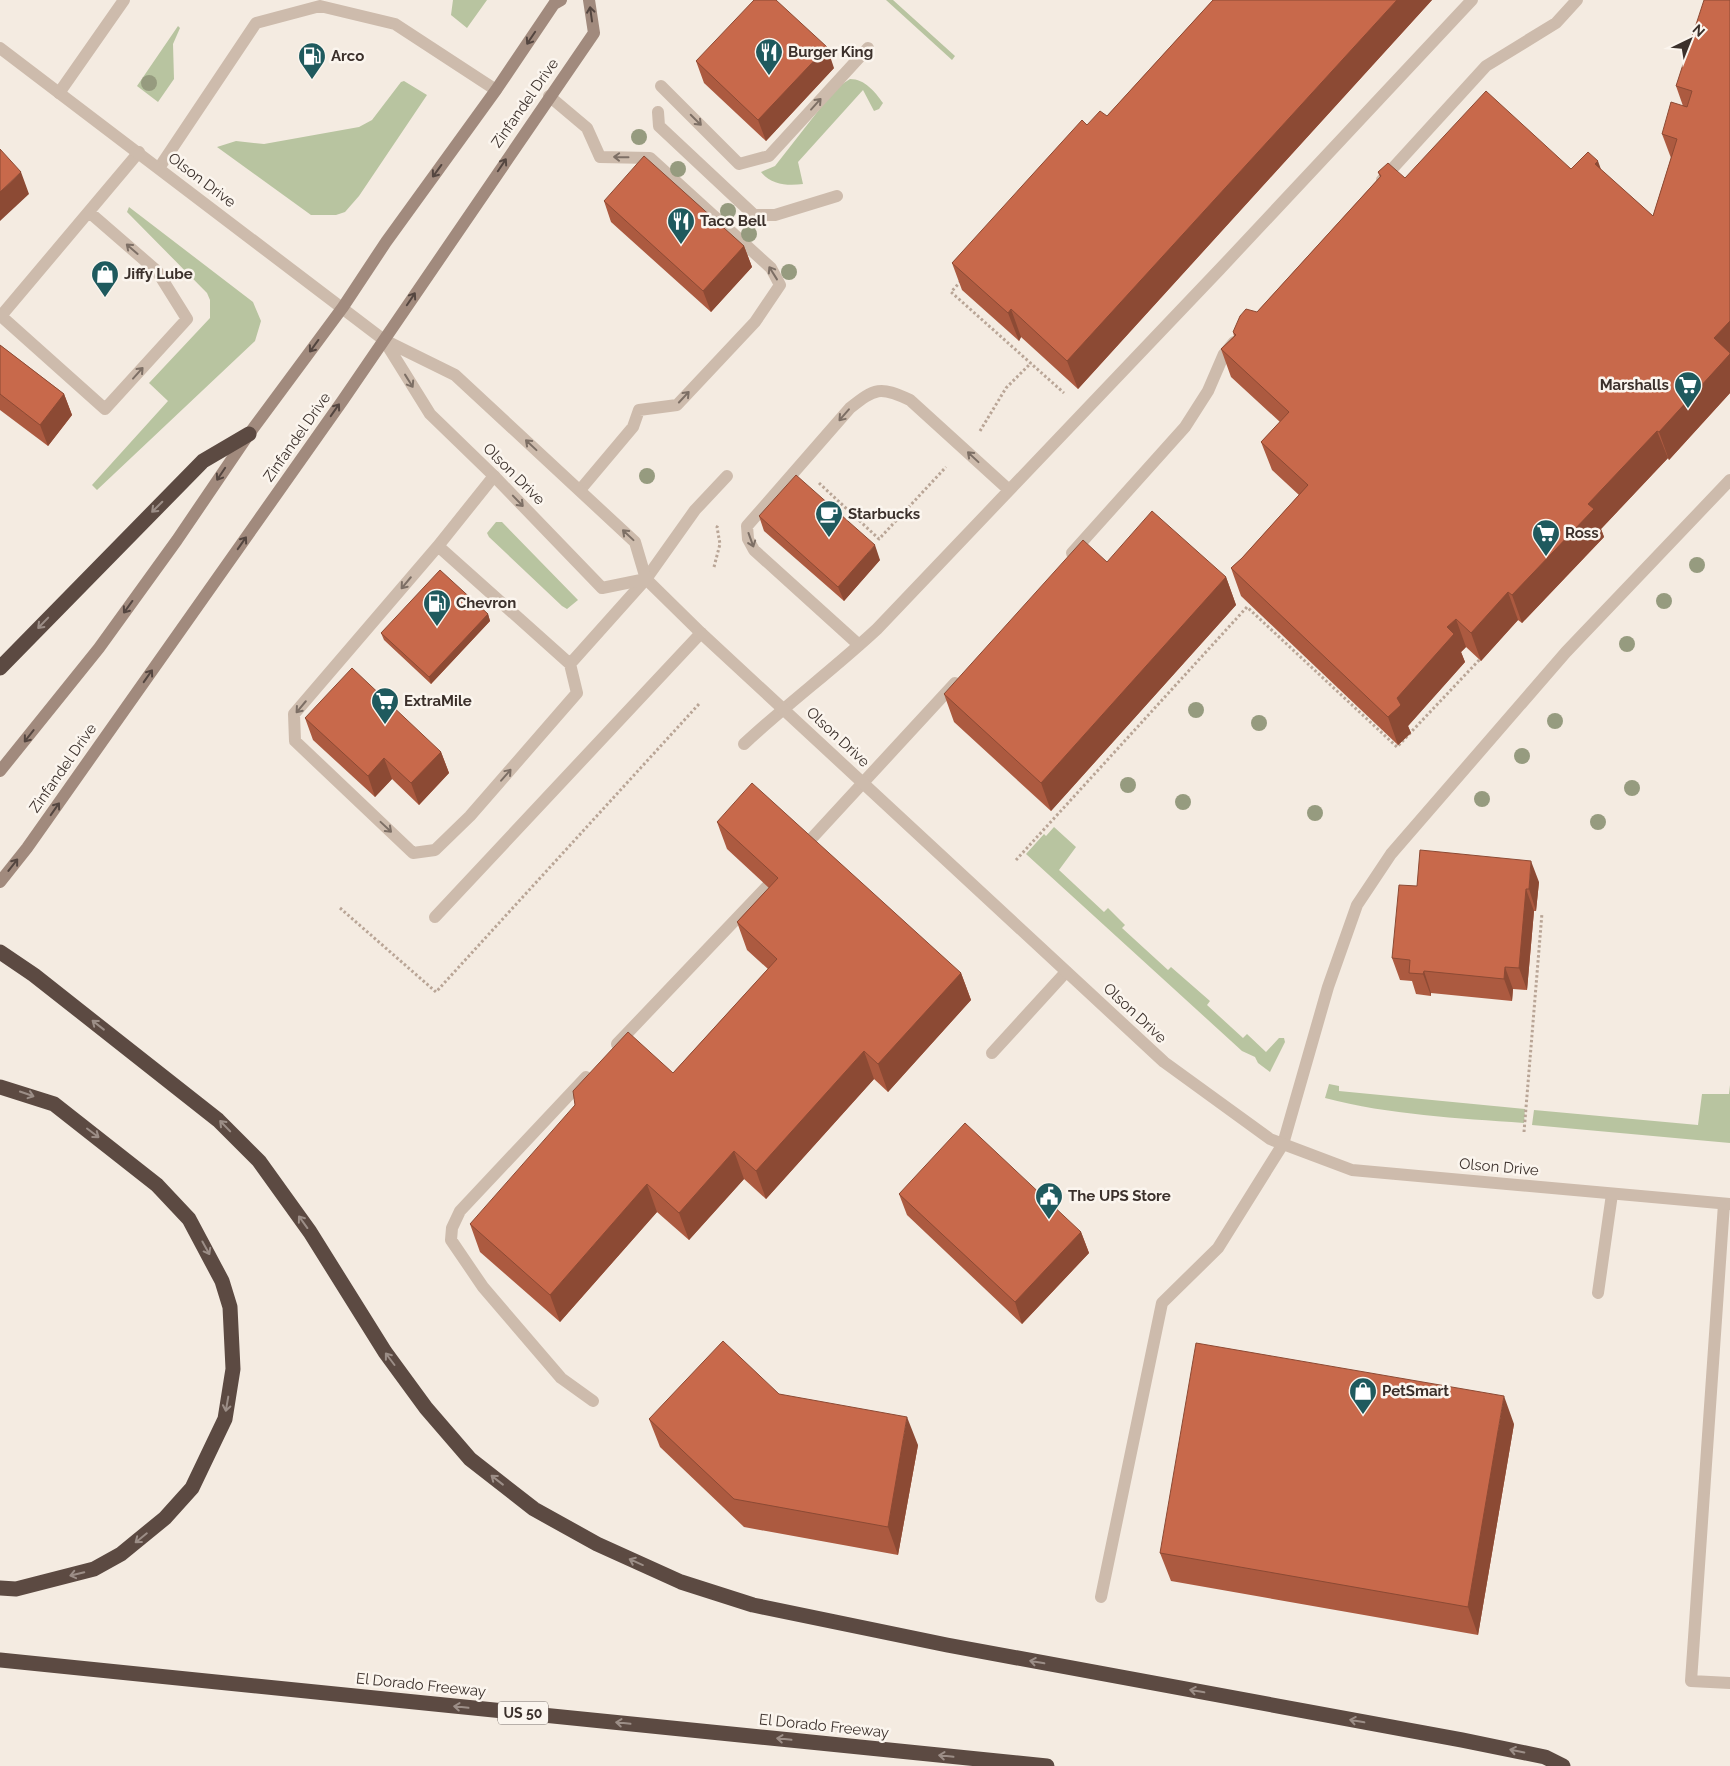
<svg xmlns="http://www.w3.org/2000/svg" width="1730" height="1766" font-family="Raleway,sans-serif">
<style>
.green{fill:#b8c4a0}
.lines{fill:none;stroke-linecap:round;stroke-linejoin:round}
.path{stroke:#b9a596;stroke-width:3;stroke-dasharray:2.5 2.5;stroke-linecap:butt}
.service{stroke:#cdbbac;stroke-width:12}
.tertiary{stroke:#cdbbac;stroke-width:12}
.secondary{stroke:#a18a7d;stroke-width:12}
.motorway{stroke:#5c4a42;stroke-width:15}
.tree{fill:#969b7f}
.wall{fill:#ac5a40}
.shaded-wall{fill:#8c4a34}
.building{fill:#c8694b;stroke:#8c4a34}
.oneway{stroke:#544640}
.oneway2{stroke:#7d6f65}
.oneway3{stroke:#9c8e87}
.labels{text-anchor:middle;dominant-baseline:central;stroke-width:5;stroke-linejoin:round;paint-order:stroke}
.shield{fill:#fbf5ee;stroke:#756b66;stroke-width:1}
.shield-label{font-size:14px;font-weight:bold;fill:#3b302b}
.poi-label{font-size:15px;font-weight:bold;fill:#3b302b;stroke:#fbf5ee;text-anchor:start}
.street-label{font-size:15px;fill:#3b302b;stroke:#fbf5ee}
</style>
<rect width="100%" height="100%" fill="#f4ebe1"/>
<path class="green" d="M 453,0 L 487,0 L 467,28 L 451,15 Z
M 886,0 L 893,0 L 955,56 L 952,60 Z
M 178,26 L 180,28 L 173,44 L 174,79 L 158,102 L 137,86 Z
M 850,79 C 865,79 875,92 883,103 L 879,109 L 874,111 L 863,90 L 798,162 L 803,184 C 788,186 771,185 761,172 L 775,166 L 836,88 Z
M 404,81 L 427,95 L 359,196 L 345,212 L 336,215 L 311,215 L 217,147 L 236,141 L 264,144 L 359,127 L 372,120 L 401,82 Z
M 129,207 L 253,302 L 261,321 L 255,341 L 97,490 L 92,485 L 168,401 L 149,383 L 210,318 L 210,300 L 207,293 L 127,212 Z
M 496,522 L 502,522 L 578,600 L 567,609 L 562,606 L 489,537 L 487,533 Z
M 1054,827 L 1076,847 L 1059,870 L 1104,912 L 1108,908 L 1125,925 L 1122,928 L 1168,970 L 1171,967 L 1210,1001 L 1207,1005 L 1243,1038 L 1247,1034 L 1266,1052 L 1279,1038 L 1284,1038 L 1285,1042 L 1270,1072 L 1258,1063 L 1255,1057 L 1242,1051 L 1026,854 L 1044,834 L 1046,836 Z
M 1329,1084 L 1339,1086 L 1339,1091 L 1525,1109 L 1524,1123 C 1457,1118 1390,1115 1325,1098 Z
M 1730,1085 L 1730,1143 L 1532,1125 L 1534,1110 L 1698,1125 L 1702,1094 L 1729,1094 Z"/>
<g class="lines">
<path class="path" d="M 961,281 L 951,292 L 1064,393
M 980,431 L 1006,388 L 1031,363
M 819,483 L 879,539 L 946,467
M 714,567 L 720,544 L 717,527 L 719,524
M 1016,860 L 1247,607 L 1397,747 L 1482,657
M 340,908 L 436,992 L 699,704
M 1524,1132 L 1542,913"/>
<path class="service" d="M 661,86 L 739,164 L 769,156 L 868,48
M 59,93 L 124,0
M 549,96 L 587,128 L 600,157 L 650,158 L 771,268 L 780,285 L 755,322 L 677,405 L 639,410 L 633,427 L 580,490
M 658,112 L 659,126 L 754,215 L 775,215 L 837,196
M 159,168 L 256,23 L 320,6 L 395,24 L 496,90
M 1382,180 L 1486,66 L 1556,23 L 1577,0
M 89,212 L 157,271 L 187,319 L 105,409 L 1,316 L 139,152
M 438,546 L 294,714 L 295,741 L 413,853 L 435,850 L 470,816 L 577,693 L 570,664 L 438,546 L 494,476
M 1072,553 L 1185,427 L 1208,391 L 1224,354 L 1234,342
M 859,645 L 754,550 L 748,539 L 747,526 L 850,408 C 875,388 880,386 910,400 L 1009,490
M 570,664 L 646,579 L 695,510 L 727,476
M 744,744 C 787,704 834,669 877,629 L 1220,269 L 1472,0
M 801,850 L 955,683
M 435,917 L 701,633
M 617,1044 L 779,874
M 992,1053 L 1066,972
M 586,1077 L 460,1211 L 452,1228 L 451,1240 L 483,1287 L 561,1378 L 593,1401
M 1724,1204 L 1691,1681 L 1730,1683
M 1598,1293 L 1612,1194
M 1101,1597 L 1162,1303 L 1218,1248 L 1283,1144 L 1328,987 L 1357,905 L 1391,854 L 1566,652 L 1730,480"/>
<path class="tertiary" d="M 0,48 L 384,340 L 455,375 L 635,542 L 646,579 L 701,633 L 1164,1062 L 1270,1139 L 1352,1170 L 1730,1204
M 384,340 L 430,414 L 494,476 L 602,588 L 646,579"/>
<path class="secondary" d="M 0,771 L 99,648 L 177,540 L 249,434 L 343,307 L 386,242 L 496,90 L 554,4 L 561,0
M 0,882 L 27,848 L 343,400 L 594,33 L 589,0"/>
<path class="motorway" d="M 0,668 L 203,461 L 249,434
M 0,952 L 34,975 L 218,1120 L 259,1161 L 310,1232 L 385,1352 L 426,1408 L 470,1459 L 534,1509 L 597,1544 L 681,1582 L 753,1605 L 947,1645 L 1462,1740 L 1545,1757 L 1563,1766
M 0,1087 L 54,1104 L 157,1185 L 189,1219 L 222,1281 L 230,1307 L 233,1369 L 225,1419 L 192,1488 L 165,1518 L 121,1554 L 94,1569 L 16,1589 L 0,1588
M 0,1660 L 1047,1766"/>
</g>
<g class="tree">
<circle cx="149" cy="83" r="8"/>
<circle cx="639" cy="137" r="8"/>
<circle cx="678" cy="169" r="8"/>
<circle cx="728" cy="211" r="8"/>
<circle cx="749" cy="234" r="8"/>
<circle cx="789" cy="272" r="8"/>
<circle cx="647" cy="476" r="8"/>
<circle cx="1697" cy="565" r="8"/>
<circle cx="1664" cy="601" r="8"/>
<circle cx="1627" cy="644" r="8"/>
<circle cx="1196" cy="710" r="8"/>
<circle cx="1555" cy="721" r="8"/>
<circle cx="1259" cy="723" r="8"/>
<circle cx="1522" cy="756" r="8"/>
<circle cx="1128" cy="785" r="8"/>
<circle cx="1632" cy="788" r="8"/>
<circle cx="1482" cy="799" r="8"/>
<circle cx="1183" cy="802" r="8"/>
<circle cx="1315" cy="813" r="8"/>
<circle cx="1598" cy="822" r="8"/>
</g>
<path class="wall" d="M 1213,0 L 1432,0 L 1078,389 L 1021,337 L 1019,341 L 962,290 L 952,263 L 1087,125 L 1107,116 Z
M 1730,0 L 1730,393 L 1669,460 L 1668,458 L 1601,529 L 1604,537 L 1522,623 L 1518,620 L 1481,661 L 1466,647 L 1461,652 L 1465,662 L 1408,726 L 1411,733 L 1398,745 L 1241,596 L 1231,568 L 1242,558 L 1299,495 L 1272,470 L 1261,442 L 1280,422 L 1231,377 L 1221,349 L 1234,336 L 1233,332 L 1257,312 L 1380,177 L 1378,172 L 1405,178 L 1571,169 L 1601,170 L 1653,216 L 1671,158 L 1662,134 L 1683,106 L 1676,86 Z
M 696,61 L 834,68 L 766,141 L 704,83 Z
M 604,201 L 744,246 L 752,267 L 711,312 L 611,222 Z
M 0,345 L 64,394 L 72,415 L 48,446 L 0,410 Z
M 759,516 L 880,560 L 844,601 L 764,531 Z
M 1107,562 L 1226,577 L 1236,605 L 1051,811 L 954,722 L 944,694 Z
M 488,614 L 490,621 L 431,684 L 384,640 L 381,633 Z
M 305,718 L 441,752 L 449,773 L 419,805 L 392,779 L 375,797 L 313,740 Z
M 717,822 L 961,973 L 971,1000 L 888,1092 L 874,1079 L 766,1199 L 744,1179 L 689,1240 L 657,1212 L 560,1322 L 480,1252 L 470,1224 L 673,1073 L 768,969 L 747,950 L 737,922 L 769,888 L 727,849 Z
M 1539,882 L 1536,911 L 1534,911 L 1527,990 L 1513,989 L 1512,1001 L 1431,993 L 1431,996 L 1416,994 L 1412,981 L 1400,980 L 1392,958 L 1417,886 Z
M 899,1194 L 1081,1232 L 1089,1253 L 1022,1324 L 907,1215 Z
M 779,1394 L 918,1445 L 898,1555 L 744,1527 L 660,1447 L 649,1419 Z
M 1514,1424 L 1478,1635 L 1171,1581 L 1160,1553 Z"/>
<path class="shaded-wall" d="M 1397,0 L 1432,0 L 1078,389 L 1067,361 Z
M 827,47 L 834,68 L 766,141 L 758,120 Z
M 1598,161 L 1608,189 L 1595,164 Z
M 21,172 L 29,194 L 0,221 L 0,192 Z
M 744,246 L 752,267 L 711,312 L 703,291 Z
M 1011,309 L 1021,337 L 1019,341 L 1008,313 Z
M 1730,321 L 1730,393 L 1669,460 L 1659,432 L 1714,338 Z
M 64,394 L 72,415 L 48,446 L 40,425 Z
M 1657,431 L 1668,458 L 1601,529 L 1604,537 L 1522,623 L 1512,595 L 1588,504 Z
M 875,545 L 880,560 L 844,601 L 838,587 Z
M 1226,577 L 1236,605 L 1051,811 L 1041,783 Z
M 1508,592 L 1518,620 L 1481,661 L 1471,633 Z
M 488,614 L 490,621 L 431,684 L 429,677 Z
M 1456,619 L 1466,647 L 1461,652 L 1465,662 L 1408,726 L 1411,733 L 1398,745 L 1388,717 L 1397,698 L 1447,627 Z
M 441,752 L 449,773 L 419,805 L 411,783 Z
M 384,758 L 392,779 L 375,797 L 368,776 Z
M 1531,861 L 1539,882 L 1536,911 L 1529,889 Z
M 1526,889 L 1534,911 L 1527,990 L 1519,968 Z
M 1505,967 L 1513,989 L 1512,1001 L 1504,979 Z
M 1424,971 L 1431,993 L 1431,996 L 1423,974 Z
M 961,973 L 971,1000 L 888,1092 L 878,1064 Z
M 864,1051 L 874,1079 L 766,1199 L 756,1171 Z
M 734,1151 L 744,1179 L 689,1240 L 679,1213 Z
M 647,1184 L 657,1212 L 560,1322 L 550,1295 Z
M 1081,1232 L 1089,1253 L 1022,1324 L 1015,1302 Z
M 1504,1396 L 1514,1424 L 1478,1635 L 1468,1607 Z
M 907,1417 L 918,1445 L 898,1555 L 888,1527 Z"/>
<path class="building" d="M 754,0 L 776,0 L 827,47 L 758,120 L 696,61 Z
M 1213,0 L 1397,0 L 1067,361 L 1011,309 L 1008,313 L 952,263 L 1082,120 L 1087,125 L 1100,111 L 1107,116 Z
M 1704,0 L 1730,0 L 1730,321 L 1714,338 L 1730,353 L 1730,354 L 1659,432 L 1657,431 L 1588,504 L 1594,509 L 1512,595 L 1508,592 L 1471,633 L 1456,619 L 1447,627 L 1454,634 L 1397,698 L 1401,705 L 1388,717 L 1231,568 L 1242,558 L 1308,485 L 1261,442 L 1289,412 L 1221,349 L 1236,335 L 1233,332 L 1240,316 L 1246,309 L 1257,312 L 1381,176 L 1378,172 L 1388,163 L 1405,178 L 1486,91 L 1571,169 L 1588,152 L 1598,161 L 1595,164 L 1653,216 L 1677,139 L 1662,134 L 1671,102 L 1687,107 L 1692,91 L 1676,86 Z
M 0,149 L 21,172 L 0,192 Z
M 644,156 L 744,246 L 703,291 L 604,201 Z
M 0,345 L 64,394 L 40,425 L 0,394 Z
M 796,475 L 875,545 L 838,587 L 759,516 Z
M 1152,511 L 1226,577 L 1041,783 L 944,694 L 1083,540 L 1107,562 Z
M 440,570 L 488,614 L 429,677 L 381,633 Z
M 352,668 L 441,752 L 411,783 L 384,758 L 368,776 L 305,718 Z
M 752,783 L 961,973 L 878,1064 L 864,1051 L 756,1171 L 734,1151 L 679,1213 L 647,1184 L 550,1295 L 470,1224 L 575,1105 L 573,1091 L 628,1032 L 673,1073 L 777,959 L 737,922 L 778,878 L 717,822 Z
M 1420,850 L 1531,861 L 1529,889 L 1526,889 L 1519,968 L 1505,967 L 1504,979 L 1424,971 L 1423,974 L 1409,973 L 1410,960 L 1392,958 L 1399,885 L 1417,886 Z
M 965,1123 L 1081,1232 L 1015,1302 L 899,1194 Z
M 723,1341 L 779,1394 L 907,1417 L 888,1527 L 734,1499 L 649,1419 Z
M 1196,1343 L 1504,1396 L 1468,1607 L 1160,1553 Z"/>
<defs><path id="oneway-shaft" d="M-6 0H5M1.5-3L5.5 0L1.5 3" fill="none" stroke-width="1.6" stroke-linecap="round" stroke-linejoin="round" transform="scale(1.25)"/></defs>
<g class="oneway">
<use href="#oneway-shaft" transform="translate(591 14) rotate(-98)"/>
<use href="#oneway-shaft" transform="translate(531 38) rotate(124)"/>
<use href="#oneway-shaft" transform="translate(502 165) rotate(-56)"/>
<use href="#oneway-shaft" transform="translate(437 171) rotate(126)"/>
<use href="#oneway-shaft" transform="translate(411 299) rotate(-56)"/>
<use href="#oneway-shaft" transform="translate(314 346) rotate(126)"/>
<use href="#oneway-shaft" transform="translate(335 410) rotate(-55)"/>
<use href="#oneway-shaft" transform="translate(221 474) rotate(124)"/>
<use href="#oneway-shaft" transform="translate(242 543) rotate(-55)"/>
<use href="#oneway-shaft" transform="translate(128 607) rotate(126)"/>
<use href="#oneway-shaft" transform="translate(148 676) rotate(-55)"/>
<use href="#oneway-shaft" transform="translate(29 736) rotate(128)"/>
<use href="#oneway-shaft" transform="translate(55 809) rotate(-55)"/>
<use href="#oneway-shaft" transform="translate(13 865) rotate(-52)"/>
</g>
<g class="oneway2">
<use href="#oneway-shaft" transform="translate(816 104) rotate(-48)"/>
<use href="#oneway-shaft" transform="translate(696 120) rotate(45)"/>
<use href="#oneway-shaft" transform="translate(621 157) rotate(-179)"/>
<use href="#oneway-shaft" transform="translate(132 249) rotate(-139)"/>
<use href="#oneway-shaft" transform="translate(773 273) rotate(-122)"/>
<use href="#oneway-shaft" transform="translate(138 373) rotate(-48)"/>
<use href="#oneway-shaft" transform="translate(409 381) rotate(58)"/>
<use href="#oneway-shaft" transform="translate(684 397) rotate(-47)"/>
<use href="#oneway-shaft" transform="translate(844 415) rotate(131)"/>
<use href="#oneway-shaft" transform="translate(531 445) rotate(-137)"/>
<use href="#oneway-shaft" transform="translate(973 457) rotate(-137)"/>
<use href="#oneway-shaft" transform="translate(518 501) rotate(46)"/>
<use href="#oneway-shaft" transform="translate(628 535) rotate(-137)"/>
<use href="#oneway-shaft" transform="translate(751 540) rotate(70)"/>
<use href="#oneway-shaft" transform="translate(406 583) rotate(130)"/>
<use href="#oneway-shaft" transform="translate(301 707) rotate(130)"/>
<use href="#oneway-shaft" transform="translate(506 775) rotate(-49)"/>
<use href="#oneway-shaft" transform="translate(386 827) rotate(43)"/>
</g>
<g class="oneway3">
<use href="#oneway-shaft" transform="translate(157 507) rotate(135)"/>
<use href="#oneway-shaft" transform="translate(43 623) rotate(134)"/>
<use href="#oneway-shaft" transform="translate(98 1025) rotate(-142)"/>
<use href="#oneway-shaft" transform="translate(27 1094) rotate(19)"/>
<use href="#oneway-shaft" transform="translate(225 1126) rotate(-134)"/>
<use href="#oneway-shaft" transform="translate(93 1133) rotate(37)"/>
<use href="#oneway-shaft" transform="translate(303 1222) rotate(-126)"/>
<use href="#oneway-shaft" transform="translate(206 1248) rotate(61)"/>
<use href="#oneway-shaft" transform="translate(390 1359) rotate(-127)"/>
<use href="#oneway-shaft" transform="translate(227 1404) rotate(100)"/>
<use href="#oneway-shaft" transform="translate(497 1480) rotate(-142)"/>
<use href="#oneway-shaft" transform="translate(141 1538) rotate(141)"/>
<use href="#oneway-shaft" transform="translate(636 1562) rotate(-156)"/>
<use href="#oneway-shaft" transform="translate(77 1574) rotate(166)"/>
<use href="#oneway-shaft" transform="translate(1037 1662) rotate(-170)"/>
<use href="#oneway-shaft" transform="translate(1197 1691) rotate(-170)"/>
<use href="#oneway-shaft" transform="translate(461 1707) rotate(-174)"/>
<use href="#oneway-shaft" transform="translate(1357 1721) rotate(-170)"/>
<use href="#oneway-shaft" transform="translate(623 1723) rotate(-174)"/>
<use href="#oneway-shaft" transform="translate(784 1739) rotate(-174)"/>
<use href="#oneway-shaft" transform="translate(1517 1751) rotate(-168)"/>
<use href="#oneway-shaft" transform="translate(946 1756) rotate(-174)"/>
</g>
<defs>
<g id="restaurant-pin" transform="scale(1.4375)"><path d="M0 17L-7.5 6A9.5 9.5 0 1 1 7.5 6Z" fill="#1f5a5e" stroke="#fbf5ee"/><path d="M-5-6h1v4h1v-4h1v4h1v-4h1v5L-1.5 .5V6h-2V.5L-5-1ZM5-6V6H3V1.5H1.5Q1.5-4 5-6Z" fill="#fff"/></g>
<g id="fuel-pin" transform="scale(1.4375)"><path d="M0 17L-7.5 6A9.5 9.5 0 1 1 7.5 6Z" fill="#1f5a5e" stroke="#fbf5ee"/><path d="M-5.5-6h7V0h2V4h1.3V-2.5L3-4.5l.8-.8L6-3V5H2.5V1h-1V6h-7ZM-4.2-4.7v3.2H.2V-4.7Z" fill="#fff"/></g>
<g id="shop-pin" transform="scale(1.4375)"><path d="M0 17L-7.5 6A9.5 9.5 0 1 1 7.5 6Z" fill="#1f5a5e" stroke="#fbf5ee"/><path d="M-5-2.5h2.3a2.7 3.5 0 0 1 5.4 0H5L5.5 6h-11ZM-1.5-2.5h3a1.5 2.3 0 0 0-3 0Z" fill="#fff"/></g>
<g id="supermarket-pin" transform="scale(1.4375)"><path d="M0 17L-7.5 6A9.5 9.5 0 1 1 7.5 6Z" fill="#1f5a5e" stroke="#fbf5ee"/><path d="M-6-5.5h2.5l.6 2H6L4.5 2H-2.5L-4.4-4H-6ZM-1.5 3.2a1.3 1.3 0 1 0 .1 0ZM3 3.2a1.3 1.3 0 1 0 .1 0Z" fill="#fff"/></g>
<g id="cafe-pin" transform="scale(1.4375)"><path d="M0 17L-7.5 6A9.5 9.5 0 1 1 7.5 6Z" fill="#1f5a5e" stroke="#fbf5ee"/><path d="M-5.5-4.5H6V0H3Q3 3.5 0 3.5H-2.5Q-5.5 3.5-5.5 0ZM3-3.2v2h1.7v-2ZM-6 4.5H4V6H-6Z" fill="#fff"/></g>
<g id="civic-pin" transform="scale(1.4375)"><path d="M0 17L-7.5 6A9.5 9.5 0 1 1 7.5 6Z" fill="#1f5a5e" stroke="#fbf5ee"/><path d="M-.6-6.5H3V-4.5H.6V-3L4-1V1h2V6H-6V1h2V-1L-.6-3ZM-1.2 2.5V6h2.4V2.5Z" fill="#fff"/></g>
</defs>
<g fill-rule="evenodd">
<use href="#restaurant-pin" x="769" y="52"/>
<use href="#fuel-pin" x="312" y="56"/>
<use href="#restaurant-pin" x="681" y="221"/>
<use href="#shop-pin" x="105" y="274"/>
<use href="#supermarket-pin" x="1688" y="385"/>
<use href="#cafe-pin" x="829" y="514"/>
<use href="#supermarket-pin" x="1546" y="533"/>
<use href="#fuel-pin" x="437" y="603"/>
<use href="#supermarket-pin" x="385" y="701"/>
<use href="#civic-pin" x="1049" y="1196"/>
<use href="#shop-pin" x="1363" y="1391"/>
</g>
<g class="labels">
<rect class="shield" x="498" y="1701.5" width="50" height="23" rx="4"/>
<g class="shield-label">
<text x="523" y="1713">US 50</text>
</g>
<g class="poi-label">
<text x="788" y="52">Burger King</text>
<text x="331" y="56">Arco</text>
<text x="700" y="221">Taco Bell</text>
<text x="124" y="274">Jiffy Lube</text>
<text x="1669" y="385" text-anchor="end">Marshalls</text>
<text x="848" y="514">Starbucks</text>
<text x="1565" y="533">Ross</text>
<text x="456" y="603">Chevron</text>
<text x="404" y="701">ExtraMile</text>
<text x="1068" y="1196">The UPS Store</text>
<text x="1382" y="1391">PetSmart</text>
</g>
<g class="street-label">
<text transform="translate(525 103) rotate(-55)">Zinfandel Drive</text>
<text transform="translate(202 180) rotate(37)">Olson Drive</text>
<text transform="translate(297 437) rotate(-55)">Zinfandel Drive</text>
<text transform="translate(514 474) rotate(45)">Olson Drive</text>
<text transform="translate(838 737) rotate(43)">Olson Drive</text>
<text transform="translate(63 768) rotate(-55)">Zinfandel Drive</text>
<text transform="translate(1135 1013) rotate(43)">Olson Drive</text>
<text transform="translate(1499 1167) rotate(5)">Olson Drive</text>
<text transform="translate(421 1685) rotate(6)">El Dorado Freeway</text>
<text transform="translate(824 1726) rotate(6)">El Dorado Freeway</text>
</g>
</g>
<g transform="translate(1690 40) rotate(43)" stroke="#fbf5ee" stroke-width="4" paint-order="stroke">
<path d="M0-4L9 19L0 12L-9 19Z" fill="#3b302b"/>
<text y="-8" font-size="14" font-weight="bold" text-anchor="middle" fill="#3b302b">N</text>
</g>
</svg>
